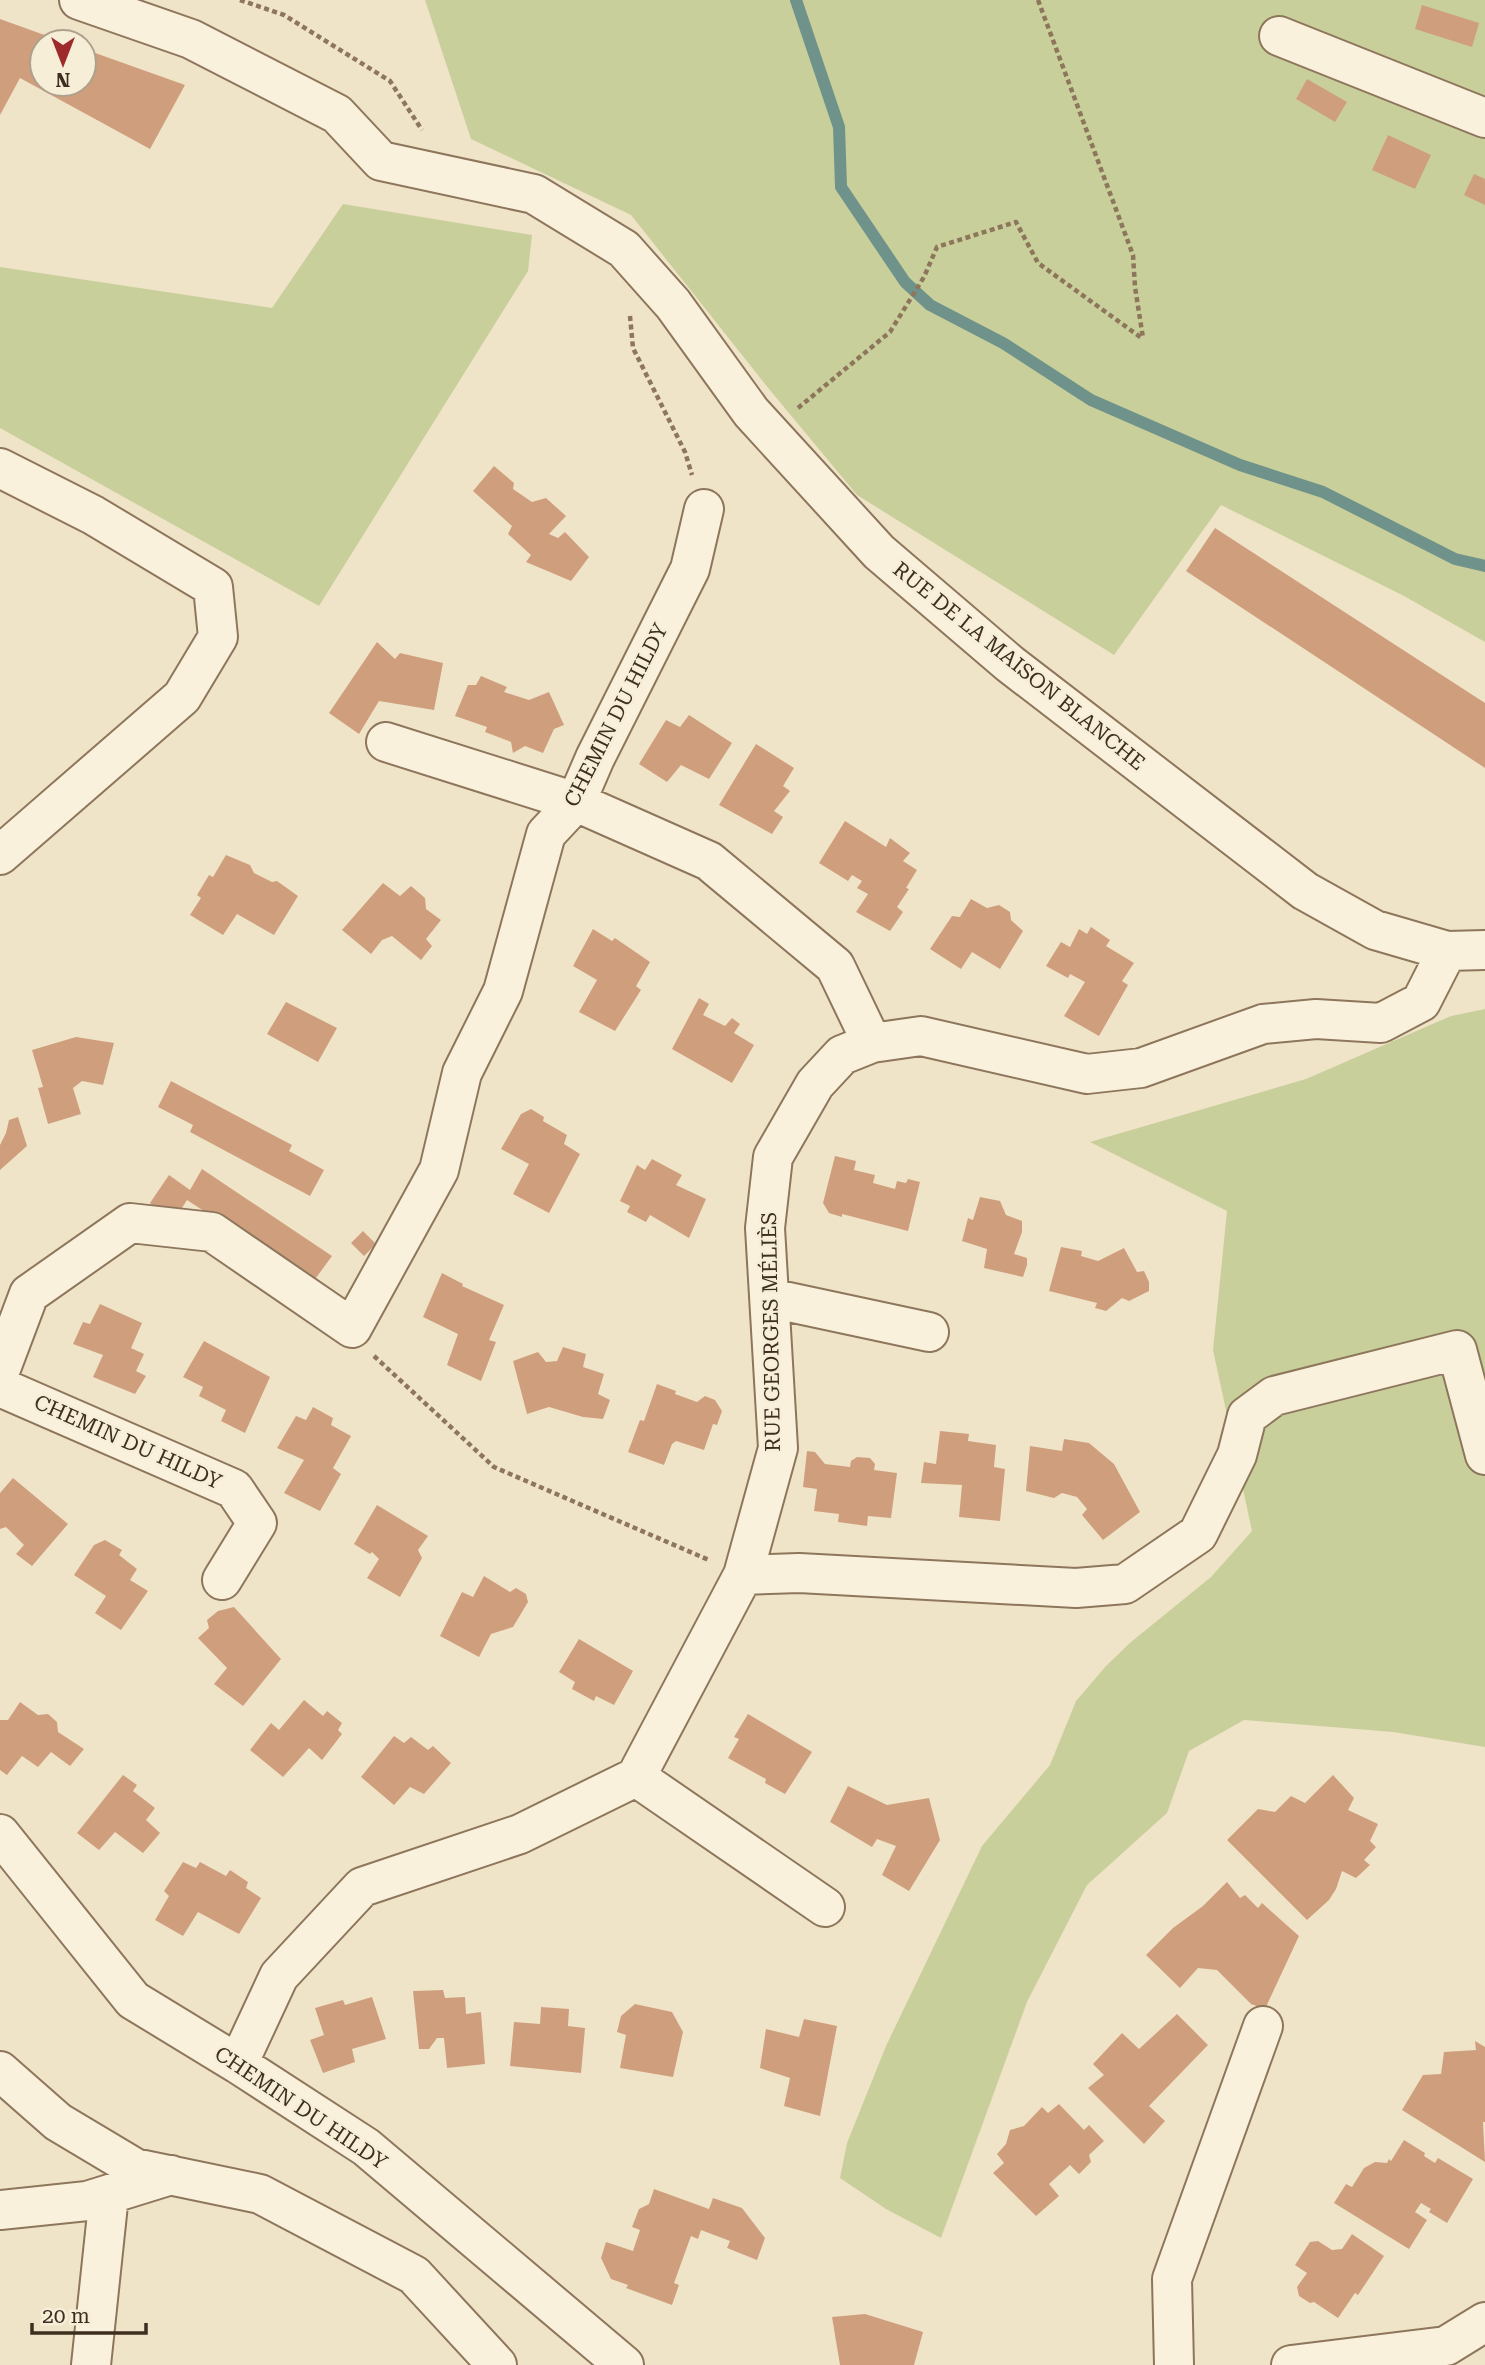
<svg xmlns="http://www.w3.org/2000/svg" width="1485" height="2365" font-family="'Roboto Serif',serif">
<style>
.green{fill:#c9cf9b}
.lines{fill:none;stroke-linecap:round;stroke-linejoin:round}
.stream{stroke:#6f938a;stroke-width:12}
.building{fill:#cf9f7d}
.minor-casing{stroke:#8d765c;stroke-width:42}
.path{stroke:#8d765c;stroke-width:4.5;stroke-dasharray:5 3.5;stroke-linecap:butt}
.minor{stroke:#faf1dc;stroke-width:38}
.labels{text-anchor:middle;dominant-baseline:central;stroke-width:5;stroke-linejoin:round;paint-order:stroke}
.street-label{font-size:21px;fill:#3d2e20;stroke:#f7eed8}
</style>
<rect width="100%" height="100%" fill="#f0e4c8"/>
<path class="green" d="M 425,0 L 1485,0 L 1485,642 L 1404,596 L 1221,505 L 1114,655 L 857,495 L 769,389 L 631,215 L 471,139 Z
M 343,204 L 532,235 L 528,271 L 319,606 L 0,428 L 0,267 L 272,308 Z
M 1485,1009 L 1485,1747 L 1393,1732 L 1244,1720 L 1189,1751 L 1167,1813 L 1087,1885 L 1027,2002 L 941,2238 L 886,2209 L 840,2178 L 847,2143 L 886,2046 L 982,1846 L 1050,1765 L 1076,1701 L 1106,1666 L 1131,1642 L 1211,1577 L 1252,1531 L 1213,1350 L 1227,1211 L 1090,1142 L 1306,1079 L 1451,1016 Z"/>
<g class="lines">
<path class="stream" d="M 796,0 L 839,127 L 841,187 L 905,282 L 930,305 L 1003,343 L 1091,400 L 1240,465 L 1323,492 L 1455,559 L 1485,566"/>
</g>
<path class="building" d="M 1422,5 L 1479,23 L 1472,47 L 1415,29 Z
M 0,19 L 64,42 L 42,42 L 42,84 L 84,84 L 84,49 L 185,85 L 150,149 L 20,78 L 0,115 Z
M 1307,79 L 1347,102 L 1335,122 L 1296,99 Z
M 1388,135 L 1431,155 L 1415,189 L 1372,170 Z
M 1474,174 L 1485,179 L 1485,205 L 1464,195 Z
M 494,466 L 514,483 L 513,489 L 532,502 L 546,498 L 566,516 L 549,534 L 558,538 L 565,532 L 589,557 L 571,581 L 526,562 L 531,555 L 508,534 L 512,526 L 473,491 Z
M 1215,528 L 1485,703 L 1485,768 L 1186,571 Z
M 377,642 L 395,659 L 400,653 L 443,663 L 434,710 L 379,701 L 359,734 L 329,713 Z
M 481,676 L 507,687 L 504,692 L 529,700 L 549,692 L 564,725 L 554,729 L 543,753 L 525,746 L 513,753 L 511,742 L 485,732 L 487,727 L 455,716 L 468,685 L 476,685 Z
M 689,715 L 732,743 L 709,779 L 681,765 L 667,782 L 639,764 L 666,720 L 680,727 Z
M 756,744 L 794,768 L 783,786 L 790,791 L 774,811 L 783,817 L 772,834 L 719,805 Z
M 845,821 L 886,847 L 890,838 L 910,853 L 903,861 L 917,870 L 906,888 L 909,889 L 897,907 L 903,912 L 890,931 L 856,912 L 868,894 L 857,888 L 862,881 L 852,875 L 848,881 L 819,863 Z
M 226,855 L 250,865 L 254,873 L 272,882 L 277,881 L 298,896 L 274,935 L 237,914 L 223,935 L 190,915 L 201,898 L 197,895 L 209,875 L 213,877 Z
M 383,883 L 400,896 L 411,886 L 425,898 L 426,909 L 441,920 L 426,939 L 432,946 L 421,960 L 392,936 L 382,940 L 371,954 L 342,930 Z
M 971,899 L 987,908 L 999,905 L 1010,912 L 1011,920 L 1023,931 L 1000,969 L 972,952 L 961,969 L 930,949 L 952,916 L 960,917 Z
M 1091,927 L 1110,940 L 1106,946 L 1134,963 L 1122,981 L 1128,985 L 1099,1036 L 1064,1016 L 1085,982 L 1070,974 L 1068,978 L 1046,966 L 1061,942 L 1070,947 L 1079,929 L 1087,934 Z
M 593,929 L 612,941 L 615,938 L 650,962 L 636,986 L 641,990 L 615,1031 L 579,1012 L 597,980 L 573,966 Z
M 699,998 L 709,1004 L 703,1015 L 725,1026 L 732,1018 L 740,1024 L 734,1033 L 754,1045 L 732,1083 L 672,1049 Z
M 286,1002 L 337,1028 L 318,1062 L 267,1034 Z
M 76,1037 L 114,1043 L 103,1085 L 82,1081 L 73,1088 L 81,1114 L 48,1124 L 38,1088 L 43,1087 L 32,1050 Z
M 171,1081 L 292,1145 L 289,1151 L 324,1170 L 310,1196 L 190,1132 L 193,1125 L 158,1107 Z
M 531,1109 L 544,1117 L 543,1121 L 567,1135 L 564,1144 L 580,1154 L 549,1213 L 513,1194 L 529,1164 L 501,1149 L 521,1114 Z
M 18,1117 L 27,1146 L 0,1170 L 0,1145 L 6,1133 L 9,1120 Z
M 835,1156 L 856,1161 L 854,1170 L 875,1175 L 873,1183 L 895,1189 L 897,1181 L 906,1183 L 908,1179 L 920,1182 L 908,1231 L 842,1214 L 842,1217 L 829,1213 L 823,1203 Z
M 652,1159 L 682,1175 L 676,1185 L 706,1199 L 689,1238 L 650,1215 L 646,1222 L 627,1212 L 630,1206 L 620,1201 L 637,1165 L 645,1170 Z
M 202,1169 L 332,1256 L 313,1282 L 187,1200 L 175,1219 L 167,1219 L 150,1203 L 169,1175 L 190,1190 Z
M 980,1197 L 1000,1201 L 1006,1215 L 1022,1221 L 1022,1232 L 1014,1254 L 1027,1258 L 1027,1265 L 1023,1277 L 984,1268 L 987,1249 L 962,1241 L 968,1218 L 973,1220 Z
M 363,1231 L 376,1244 L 364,1256 L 351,1243 Z
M 1061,1247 L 1082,1251 L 1081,1256 L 1098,1261 L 1124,1248 L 1137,1272 L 1144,1271 L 1149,1282 L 1149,1291 L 1129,1301 L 1122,1298 L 1106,1311 L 1095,1308 L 1097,1303 L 1049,1291 Z
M 442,1273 L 463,1284 L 462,1286 L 504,1305 L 489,1340 L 496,1342 L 481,1381 L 447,1365 L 458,1334 L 423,1317 Z
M 100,1304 L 142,1323 L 131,1348 L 144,1354 L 136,1371 L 146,1376 L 135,1394 L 93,1377 L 103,1355 L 73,1344 L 83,1322 L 90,1324 Z
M 204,1341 L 270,1377 L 245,1433 L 221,1421 L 226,1410 L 199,1396 L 203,1387 L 183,1377 Z
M 563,1347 L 586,1354 L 583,1367 L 604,1374 L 598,1394 L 610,1400 L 603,1419 L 583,1417 L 549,1407 L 527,1414 L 513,1361 L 538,1352 L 546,1362 L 557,1361 Z
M 657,1384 L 676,1391 L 675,1394 L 697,1402 L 705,1396 L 715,1400 L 722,1411 L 717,1425 L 713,1424 L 704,1450 L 676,1441 L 672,1444 L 664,1465 L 628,1452 L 640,1420 L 644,1421 Z
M 313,1407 L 333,1418 L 331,1425 L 351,1436 L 333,1468 L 341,1474 L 320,1511 L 284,1493 L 304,1460 L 277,1448 L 296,1416 L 306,1420 Z
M 940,1431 L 969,1434 L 968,1441 L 996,1445 L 994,1467 L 1005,1469 L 1000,1521 L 959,1517 L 962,1485 L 921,1483 L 924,1462 L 936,1464 Z
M 1064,1439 L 1089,1443 L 1114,1464 L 1140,1512 L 1103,1540 L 1082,1515 L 1087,1509 L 1077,1497 L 1062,1493 L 1054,1498 L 1026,1491 L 1030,1446 L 1062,1451 Z
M 807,1451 L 815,1452 L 825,1464 L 850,1467 L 851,1461 L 857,1457 L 870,1458 L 875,1464 L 874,1470 L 897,1473 L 891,1518 L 868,1516 L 867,1526 L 838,1522 L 839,1514 L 814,1511 L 817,1489 L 803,1487 Z
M 13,1478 L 68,1524 L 32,1566 L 16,1554 L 24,1545 L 6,1527 L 0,1529 L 0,1493 Z
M 377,1505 L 428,1536 L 418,1550 L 422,1558 L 400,1597 L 367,1578 L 379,1559 L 372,1552 L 370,1554 L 354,1544 Z
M 105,1540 L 122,1550 L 119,1555 L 137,1569 L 130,1580 L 148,1591 L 121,1630 L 95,1613 L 106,1596 L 74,1575 L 94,1545 Z
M 484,1576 L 510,1592 L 516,1588 L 526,1594 L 528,1602 L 513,1627 L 491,1634 L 479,1657 L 440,1636 L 462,1592 L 473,1597 Z
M 234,1607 L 281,1659 L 243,1706 L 214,1684 L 227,1668 L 198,1638 L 209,1628 L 207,1620 L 218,1611 Z
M 579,1639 L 633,1671 L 614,1705 L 596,1696 L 594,1701 L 572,1689 L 575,1682 L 559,1672 Z
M 304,1700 L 323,1716 L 327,1711 L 342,1723 L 338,1730 L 342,1734 L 322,1760 L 309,1748 L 283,1777 L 250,1750 L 271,1723 L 279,1730 Z
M 20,1702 L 38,1715 L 48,1714 L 57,1722 L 58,1732 L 84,1749 L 70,1766 L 51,1752 L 38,1767 L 22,1756 L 7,1775 L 0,1770 L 0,1720 L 8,1720 Z
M 748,1714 L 812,1752 L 785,1794 L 765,1783 L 766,1779 L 728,1758 L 739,1739 L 734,1737 Z
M 394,1736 L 404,1743 L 411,1737 L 428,1750 L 433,1746 L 451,1763 L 424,1794 L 410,1787 L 394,1805 L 361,1777 Z
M 123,1775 L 137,1785 L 133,1791 L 155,1808 L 146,1820 L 160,1833 L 143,1853 L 115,1832 L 99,1850 L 77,1833 Z
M 1333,1775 L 1354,1798 L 1348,1810 L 1378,1824 L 1370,1841 L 1376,1847 L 1364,1860 L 1370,1865 L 1356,1878 L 1342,1871 L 1336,1889 L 1329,1900 L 1307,1920 L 1227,1840 L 1258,1809 L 1275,1812 L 1291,1796 L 1305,1803 Z
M 848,1786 L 887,1805 L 929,1798 L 940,1840 L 909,1891 L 882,1875 L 896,1846 L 877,1839 L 872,1847 L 830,1822 Z
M 183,1862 L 196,1868 L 200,1862 L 226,1876 L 230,1870 L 248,1882 L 246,1888 L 261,1898 L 239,1934 L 198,1912 L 183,1936 L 155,1920 L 169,1896 L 164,1891 Z
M 1227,1882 L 1240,1898 L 1245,1895 L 1258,1908 L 1262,1903 L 1299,1936 L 1265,2009 L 1251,2004 L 1217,1970 L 1198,1968 L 1180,1988 L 1146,1955 L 1173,1928 L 1203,1906 Z
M 443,1990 L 445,1998 L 465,1997 L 466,2014 L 481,2012 L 485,2064 L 447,2068 L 444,2038 L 437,2038 L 429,2049 L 419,2049 L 413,1991 Z
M 372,1997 L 386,2039 L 352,2049 L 355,2062 L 323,2073 L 310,2040 L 324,2035 L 315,2008 L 343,2000 L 345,2005 Z
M 635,2004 L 672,2012 L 683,2032 L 673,2077 L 620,2068 L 626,2035 L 617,2032 L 621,2016 Z
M 541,2007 L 569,2009 L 568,2026 L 585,2028 L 581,2073 L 510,2066 L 514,2022 L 540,2024 Z
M 1177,2014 L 1208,2045 L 1149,2106 L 1165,2121 L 1144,2144 L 1088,2088 L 1104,2075 L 1093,2064 L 1122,2033 L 1139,2049 Z
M 804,2019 L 837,2026 L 820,2116 L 784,2106 L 790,2078 L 760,2068 L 766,2029 L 799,2037 Z
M 1475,2041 L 1485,2047 L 1485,2122 L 1483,2122 L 1485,2162 L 1402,2110 L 1423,2075 L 1441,2074 L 1444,2052 L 1476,2050 Z
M 1059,2104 L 1084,2130 L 1089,2125 L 1104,2141 L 1089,2155 L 1091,2162 L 1079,2174 L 1070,2165 L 1049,2184 L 1059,2196 L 1036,2216 L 993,2173 L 1004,2163 L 997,2154 L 1006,2144 L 1010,2130 L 1024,2126 L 1042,2107 L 1048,2113 Z
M 1404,2140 L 1425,2153 L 1424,2156 L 1435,2163 L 1438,2158 L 1473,2179 L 1447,2223 L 1429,2212 L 1431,2209 L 1421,2203 L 1415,2212 L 1427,2220 L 1409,2249 L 1334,2203 L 1346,2184 L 1352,2187 L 1364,2168 L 1375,2162 L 1387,2163 L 1389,2159 L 1391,2161 Z
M 654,2189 L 709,2209 L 713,2198 L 742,2208 L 765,2238 L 757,2260 L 727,2248 L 730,2241 L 701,2230 L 698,2239 L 691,2236 L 674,2283 L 679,2285 L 672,2305 L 626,2288 L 628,2285 L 611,2279 L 601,2258 L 606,2242 L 633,2251 L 640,2230 L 632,2227 L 639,2209 L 649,2204 Z
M 1352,2234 L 1384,2256 L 1358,2295 L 1355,2293 L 1338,2318 L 1314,2302 L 1310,2303 L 1299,2296 L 1297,2287 L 1307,2273 L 1295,2265 L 1310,2242 L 1318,2241 L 1332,2250 L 1342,2249 Z
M 865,2314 L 923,2332 L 914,2365 L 840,2365 L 832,2317 Z"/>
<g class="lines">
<g class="minor-casing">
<path id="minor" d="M 79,0 L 191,39 L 337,114 L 381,161 L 534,194 L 624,249 L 673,304 L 751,412 L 879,552 L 1010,664 L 1305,891 L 1375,930 L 1447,951 L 1485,950
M 1279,36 L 1485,118
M 0,468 L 93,515 L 213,587 L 218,637 L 182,697 L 0,855
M 386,742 L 576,802 L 709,861 L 835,966 L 872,1043
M 770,1298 L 929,1332
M 0,1371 L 29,1294 L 130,1223 L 212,1232 L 352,1328 L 439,1170 L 462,1073 L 503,991 L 546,834 L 576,802 L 595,758 L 690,569 L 704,509
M 0,1387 L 234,1489 L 257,1523 L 222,1580
M 743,1575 L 799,1573 L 1076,1588 L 1125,1584 L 1198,1534 L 1237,1455 L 1247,1416 L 1274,1396 L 1457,1350 L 1485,1455
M 636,1777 L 825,1907
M 0,1834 L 133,2000 L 238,2064 L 366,2147 L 624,2365
M 238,2064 L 279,1976 L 362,1887 L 520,1834 L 636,1777 L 743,1575 L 778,1448 L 765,1228 L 773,1157 L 815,1084 L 842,1055 L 872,1043 L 921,1036 L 1087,1074 L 1141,1068 L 1263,1024 L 1316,1019 L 1381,1023 L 1421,1002 L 1447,951
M 0,2071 L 58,2122 L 135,2168 L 260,2194 L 414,2275 L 497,2365
M 0,2210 L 87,2201 L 171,2175
M 91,2365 L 109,2195
M 1174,2365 L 1172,2279 L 1263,2026
M 1291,2365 L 1446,2346 L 1485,2322"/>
</g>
<path class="path" d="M 240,0 L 284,15 L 390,81 L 422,130
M 1038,0 L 1133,255 L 1135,287 L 1143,338
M 630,316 L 633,348 L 685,452 L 692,475
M 798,408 L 890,332 L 924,277 L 937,247 L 1016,222 L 1038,263 L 1143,339
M 374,1356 L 494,1467 L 709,1560"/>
<use href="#minor" class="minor"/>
</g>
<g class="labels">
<g class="street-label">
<text transform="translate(1019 666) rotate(39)">RUE DE LA MAISON BLANCHE</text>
<text transform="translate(616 715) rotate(-63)">CHEMIN DU HILDY</text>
<text transform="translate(771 1332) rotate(-91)">RUE GEORGES MÉLIÈS</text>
<text transform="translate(128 1442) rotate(24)">CHEMIN DU HILDY</text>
<text transform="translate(301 2108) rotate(34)">CHEMIN DU HILDY</text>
</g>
</g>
<g transform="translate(63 63) rotate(180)"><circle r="33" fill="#f7eed8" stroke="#ada18e" stroke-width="2"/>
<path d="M0-5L12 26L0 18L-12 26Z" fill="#9e2a2b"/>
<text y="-10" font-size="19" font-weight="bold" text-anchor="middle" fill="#3d2e20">N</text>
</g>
<path d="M32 2323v10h114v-10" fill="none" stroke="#3d2e20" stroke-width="3.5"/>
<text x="42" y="2323" font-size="21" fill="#3d2e20" stroke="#f7eed8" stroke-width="5" paint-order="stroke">20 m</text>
</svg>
